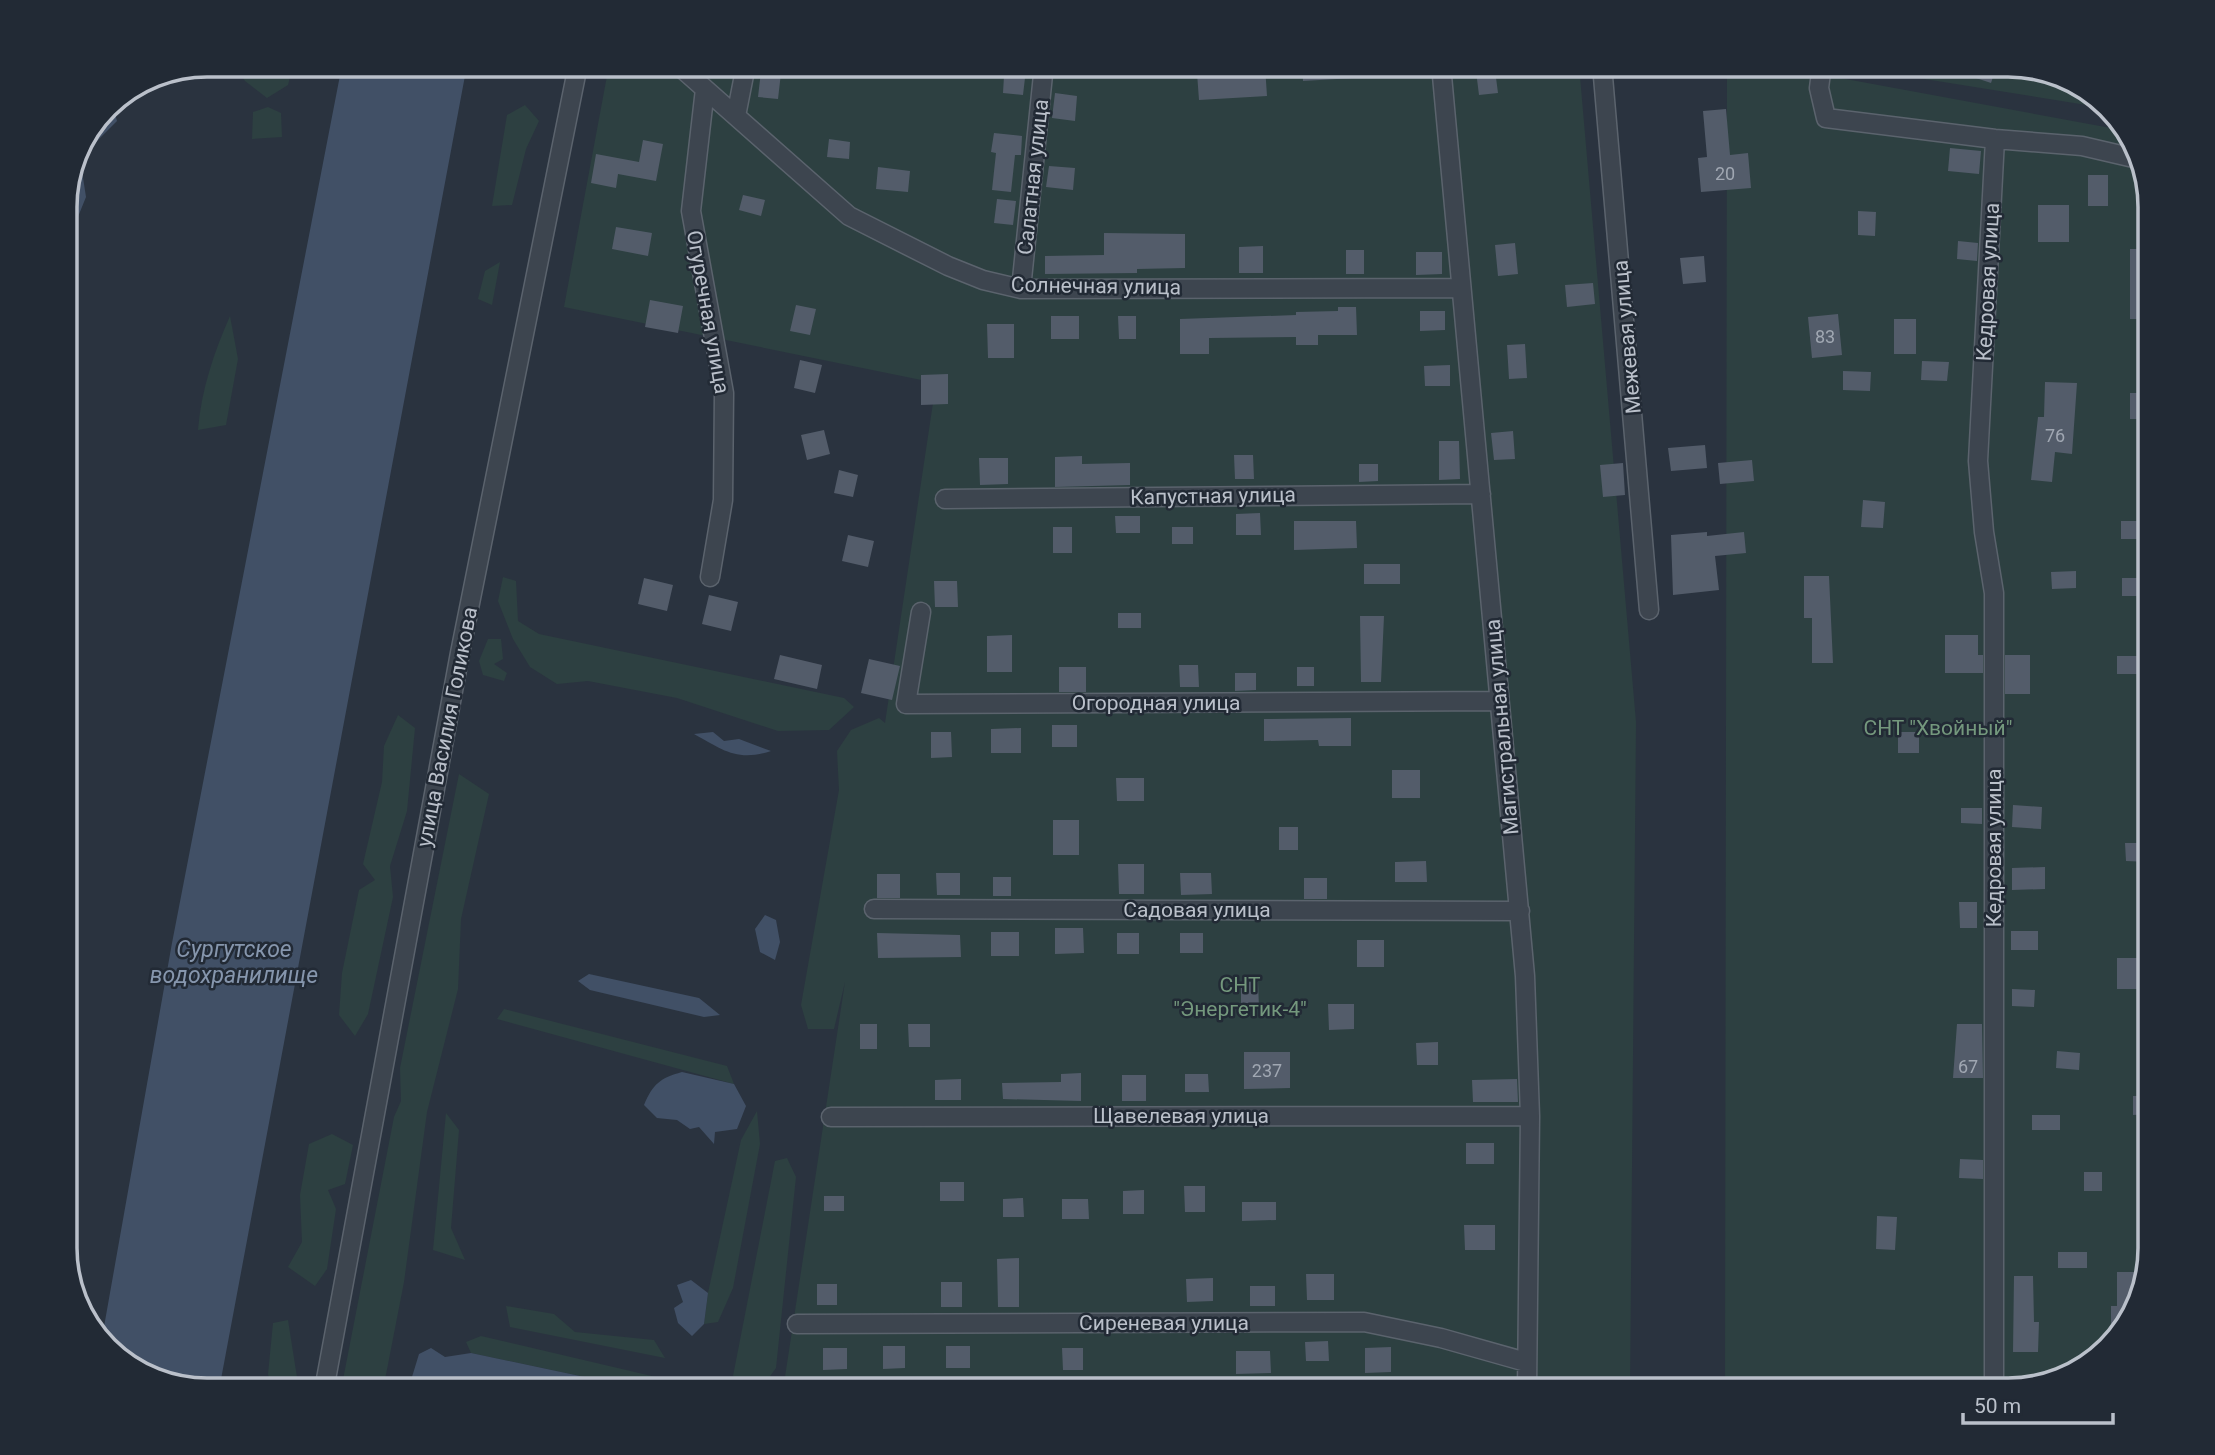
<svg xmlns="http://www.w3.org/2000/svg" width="2215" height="1455" font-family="Roboto,sans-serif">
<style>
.green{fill:#2d4041}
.water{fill:#415066}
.building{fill:#535c6a}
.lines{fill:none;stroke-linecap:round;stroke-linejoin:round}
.street-casing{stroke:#5b636d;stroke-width:21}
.street{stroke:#3d454f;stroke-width:18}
.labels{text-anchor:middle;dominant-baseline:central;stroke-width:5;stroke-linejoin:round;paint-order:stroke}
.number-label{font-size:18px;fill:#a0a7b2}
.street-label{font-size:21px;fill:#bac0ca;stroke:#222a35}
.park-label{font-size:21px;fill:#74987d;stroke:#222a35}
.water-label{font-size:23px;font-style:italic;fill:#8696ad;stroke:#222a35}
.rim{fill:none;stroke:#bac0ca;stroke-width:3.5}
</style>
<rect width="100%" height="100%" fill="#2a333f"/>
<path class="green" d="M 234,65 L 293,65 L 288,85 L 267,98 L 245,81 Z
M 609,65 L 1579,65 L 1636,722 L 1630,1390 L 783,1390 L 845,982 L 834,1029 L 808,1029 L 801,1005 L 839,790 L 837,751 L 851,730 L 879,718 L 885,723 L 936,383 L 564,307 Z
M 1727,65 L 1770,65 L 2127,131 L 2131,136 L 2150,207 L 2150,1248 L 2126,1327 L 2079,1371 L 2008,1390 L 1725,1390 Z
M 1837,65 L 2008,65 L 2087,89 L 2105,108 Z
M 525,105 L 539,121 L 526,149 L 512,205 L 492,206 L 507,115 Z
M 268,107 L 281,113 L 282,137 L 252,139 L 253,112 Z
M 500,262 L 492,305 L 478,299 L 485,271 Z
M 230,316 L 238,359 L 226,425 L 198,430 C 201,391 214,352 230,316 Z
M 503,577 L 516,581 L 518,621 L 539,634 L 844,698 L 854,707 L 829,730 L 778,731 L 677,698 L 588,681 L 557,684 L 530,667 L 513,639 L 498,601 Z
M 488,639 L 501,639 L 503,659 L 494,664 L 507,673 L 504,681 L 483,675 L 479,661 Z
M 398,715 L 415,728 L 407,811 L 390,866 L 393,897 L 368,1014 L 355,1036 L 339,1015 L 342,973 L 359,890 L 375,880 L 363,864 L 382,782 L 384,746 Z
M 459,774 L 489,794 L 461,919 L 458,989 L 427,1112 L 404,1282 L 383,1390 L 341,1390 L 394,1117 L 401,1101 L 400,1068 Z
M 504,1009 L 727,1066 L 734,1084 L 497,1019 Z
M 757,1111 L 760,1144 L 733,1288 L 718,1322 L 704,1324 L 708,1293 L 741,1140 Z
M 446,1113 L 459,1130 L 451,1228 L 465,1260 L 433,1250 Z
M 332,1134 L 353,1145 L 345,1184 L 328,1190 L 336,1209 L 327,1269 L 315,1286 L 288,1267 L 302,1242 L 300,1195 L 309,1144 Z
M 787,1158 L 796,1177 L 776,1368 L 760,1390 L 756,1390 L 733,1376 L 775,1161 Z
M 506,1306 L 554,1314 L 575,1332 L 654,1340 L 665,1358 L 510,1327 Z
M 288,1320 L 299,1390 L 272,1390 L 268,1374 L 273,1323 Z
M 481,1336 L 673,1381 L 678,1390 L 646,1390 L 471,1353 L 466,1342 Z"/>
<path class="water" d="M 342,65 L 467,65 L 219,1390 L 207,1390 L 128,1366 L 102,1338 L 172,943 Z
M 112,103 L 117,121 L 80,158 L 86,197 L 65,249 L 65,198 L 76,152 Z
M 713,732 L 724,741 L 739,739 L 771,751 C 737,762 723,750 694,734 Z
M 765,915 L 776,920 L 780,942 L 775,960 L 760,952 L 755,929 Z
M 589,974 L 699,998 L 720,1015 L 704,1017 L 590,990 L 578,981 Z
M 682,1072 L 734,1084 L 746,1106 L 737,1129 L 715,1132 L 714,1144 L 699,1127 L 690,1129 L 677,1120 L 657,1118 L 644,1105 C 653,1084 660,1078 682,1072 Z
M 691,1280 L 708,1293 L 704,1324 L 692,1336 L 678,1323 L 674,1308 L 683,1302 L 677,1285 Z
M 431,1348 L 445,1357 L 471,1353 L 646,1390 L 408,1390 L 419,1354 Z"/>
<path class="building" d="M 1302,65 L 1353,65 L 1354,78 L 1303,81 Z
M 1946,65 L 1997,65 L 1991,83 L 1946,68 Z
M 1265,66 L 1267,96 L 1199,100 L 1197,73 Z
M 1495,70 L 1498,93 L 1479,95 L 1476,71 Z
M 761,71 L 781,73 L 778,99 L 758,97 Z
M 1004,76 L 1025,78 L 1023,95 L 1003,93 Z
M 1055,93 L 1077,96 L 1075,121 L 1052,118 Z
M 1726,109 L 1730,155 L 1748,153 L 1751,188 L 1701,192 L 1698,158 L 1707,157 L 1703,111 Z
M 994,133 L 1022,136 L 1021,155 L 1015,155 L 1011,192 L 992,190 L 996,153 L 991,152 Z
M 829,139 L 850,142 L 849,159 L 827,157 Z
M 643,140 L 663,144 L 656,181 L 618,174 L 616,188 L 591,183 L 596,154 L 639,162 Z
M 1950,148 L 1981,151 L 1979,174 L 1948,171 Z
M 1049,166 L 1075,168 L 1073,190 L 1046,187 Z
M 878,167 L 910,171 L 908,192 L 876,189 Z
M 2088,175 L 2108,175 L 2108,206 L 2088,206 Z
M 743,195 L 765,200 L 761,216 L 739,210 Z
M 997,199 L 1016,201 L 1013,225 L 994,223 Z
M 2038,205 L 2069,205 L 2069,242 L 2038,242 Z
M 1858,211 L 1876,212 L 1875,236 L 1858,235 Z
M 616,227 L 652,233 L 648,256 L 612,249 Z
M 1104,233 L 1185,234 L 1185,268 L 1137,269 L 1137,273 L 1045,274 L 1045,256 L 1104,255 Z
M 1958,241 L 1978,243 L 1977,261 L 1957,259 Z
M 1515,243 L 1518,274 L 1498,276 L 1495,245 Z
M 1263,246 L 1263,273 L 1239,273 L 1239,247 Z
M 2130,249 L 2150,249 L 2150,319 L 2130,319 Z
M 1346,250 L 1364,250 L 1364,274 L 1346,274 Z
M 1416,252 L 1442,252 L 1442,274 L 1416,275 Z
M 1704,256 L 1706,282 L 1683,284 L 1680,258 Z
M 1593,283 L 1595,304 L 1567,307 L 1565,285 Z
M 650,300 L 683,306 L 678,333 L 645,327 Z
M 796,305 L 816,309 L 810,335 L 790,331 Z
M 1338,307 L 1356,307 L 1357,335 L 1318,335 L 1318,345 L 1296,345 L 1296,337 L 1209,338 L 1209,354 L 1180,354 L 1180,319 L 1296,315 L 1296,312 L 1338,311 Z
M 1420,311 L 1445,311 L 1445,330 L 1420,331 Z
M 1838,314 L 1842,355 L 1812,358 L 1808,317 Z
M 1051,316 L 1079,316 L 1079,339 L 1051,339 Z
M 1118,316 L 1136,316 L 1136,339 L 1119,339 Z
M 1894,319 L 1916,319 L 1916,354 L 1894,354 Z
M 987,324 L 1014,324 L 1014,358 L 988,358 Z
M 1525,344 L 1527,378 L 1509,379 L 1507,345 Z
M 800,360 L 822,365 L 815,393 L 794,388 Z
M 1922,361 L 1949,362 L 1947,381 L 1921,380 Z
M 1450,365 L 1450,386 L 1425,386 L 1424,366 Z
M 1843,371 L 1871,372 L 1870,391 L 1843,390 Z
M 948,374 L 948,404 L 921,405 L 921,375 Z
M 2045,382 L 2077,383 L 2072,454 L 2055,452 L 2052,482 L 2031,480 L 2038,417 L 2044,417 Z
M 2130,393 L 2150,393 L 2150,419 L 2130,419 Z
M 824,430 L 830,454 L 807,460 L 801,435 Z
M 1513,431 L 1515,459 L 1494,460 L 1491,433 Z
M 1439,441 L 1459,441 L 1460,479 L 1439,480 Z
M 1705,445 L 1707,468 L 1671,471 L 1668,448 Z
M 1234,455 L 1253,455 L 1254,479 L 1235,479 Z
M 1082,456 L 1082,464 L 1130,463 L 1130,485 L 1055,487 L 1055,457 Z
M 979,458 L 1008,458 L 1008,484 L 980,485 Z
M 1752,460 L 1754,481 L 1720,484 L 1718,463 Z
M 1623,463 L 1625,495 L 1603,497 L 1600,465 Z
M 1359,464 L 1378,464 L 1378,481 L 1359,482 Z
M 839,470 L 858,475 L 853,497 L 834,493 Z
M 1863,500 L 1885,502 L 1883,528 L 1861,527 Z
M 1260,513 L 1261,535 L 1236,535 L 1236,514 Z
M 1115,516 L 1140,516 L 1140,533 L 1116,533 Z
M 1294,521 L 1356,521 L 1357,548 L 1294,550 Z
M 2121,521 L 2147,521 L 2147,539 L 2121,539 Z
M 1053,527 L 1072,527 L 1072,553 L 1053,553 Z
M 1172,527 L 1193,527 L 1193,544 L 1172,544 Z
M 1707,532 L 1707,536 L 1744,532 L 1746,553 L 1715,556 L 1719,590 L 1673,595 L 1671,535 Z
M 848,535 L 874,541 L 868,567 L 842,561 Z
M 1364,564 L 1400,564 L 1400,584 L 1364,584 Z
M 2076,571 L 2076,588 L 2052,589 L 2051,572 Z
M 1804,576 L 1829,576 L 1833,663 L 1812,663 L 1812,618 L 1804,618 Z
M 644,578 L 673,585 L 667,611 L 638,604 Z
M 2122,578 L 2147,578 L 2147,596 L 2122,596 Z
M 934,581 L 957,581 L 958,607 L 935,607 Z
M 709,595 L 738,602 L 731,631 L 702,624 Z
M 1118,613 L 1141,613 L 1141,628 L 1118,628 Z
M 1360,616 L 1384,616 L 1381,682 L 1361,682 Z
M 1012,635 L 1012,672 L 987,672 L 987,636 Z
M 1945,635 L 1978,635 L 1978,655 L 1983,655 L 1983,673 L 1945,673 Z
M 780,655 L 822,665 L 817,689 L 774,679 Z
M 2005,655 L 2030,655 L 2030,694 L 2005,694 Z
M 2117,656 L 2140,656 L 2140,674 L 2117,674 Z
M 869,659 L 900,666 L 892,700 L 861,693 Z
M 1179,665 L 1198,665 L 1199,687 L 1180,687 Z
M 1059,667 L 1086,667 L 1086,692 L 1059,692 Z
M 1297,667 L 1314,667 L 1314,686 L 1297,686 Z
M 1235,673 L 1256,673 L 1256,690 L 1235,691 Z
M 1351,718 L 1351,746 L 1319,746 L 1318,740 L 1264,741 L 1264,719 Z
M 1052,725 L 1077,725 L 1077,747 L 1052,747 Z
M 1021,728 L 1021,753 L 991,753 L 991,729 Z
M 931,732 L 951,732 L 952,757 L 931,758 Z
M 1898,732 L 1919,732 L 1919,753 L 1898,753 Z
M 1392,770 L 1420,770 L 1420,798 L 1392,798 Z
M 1116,778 L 1144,778 L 1144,801 L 1117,801 Z
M 2013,805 L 2042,807 L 2041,829 L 2012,827 Z
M 1961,808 L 1982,808 L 1982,824 L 1961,823 Z
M 1053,820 L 1079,820 L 1079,855 L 1053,855 Z
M 1279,827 L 1298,827 L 1298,850 L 1279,850 Z
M 2125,843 L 2150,843 L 2150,862 L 2126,861 Z
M 1426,861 L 1427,882 L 1395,882 L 1395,862 Z
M 1118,864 L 1144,864 L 1144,894 L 1119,894 Z
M 2045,867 L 2045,889 L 2012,890 L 2012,868 Z
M 936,873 L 960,873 L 960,895 L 937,895 Z
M 1180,873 L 1211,873 L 1212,894 L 1181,895 Z
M 877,874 L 900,874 L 900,898 L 877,898 Z
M 993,877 L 1011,877 L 1011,896 L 993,896 Z
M 1304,878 L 1327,878 L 1327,899 L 1304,899 Z
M 1959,902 L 1977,902 L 1977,928 L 1960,928 Z
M 1055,928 L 1083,928 L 1084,953 L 1055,954 Z
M 2011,931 L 2038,931 L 2038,950 L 2011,950 Z
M 991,932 L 1019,932 L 1019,956 L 991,956 Z
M 877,933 L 960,935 L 961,957 L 878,958 Z
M 1117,933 L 1139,933 L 1139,954 L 1117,954 Z
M 1180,933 L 1203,933 L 1203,953 L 1180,953 Z
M 1357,940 L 1384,940 L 1384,967 L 1357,967 Z
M 2117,958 L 2150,958 L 2150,989 L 2117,989 Z
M 1241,982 L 1258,982 L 1259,1008 L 1241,1009 Z
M 2012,989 L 2035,990 L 2034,1007 L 2012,1006 Z
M 1328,1004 L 1354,1004 L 1354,1029 L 1329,1030 Z
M 860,1024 L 877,1024 L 877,1049 L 860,1049 Z
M 908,1024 L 930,1024 L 930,1047 L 909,1047 Z
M 1957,1024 L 1982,1024 L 1983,1078 L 1953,1078 Z
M 1438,1042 L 1438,1065 L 1417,1065 L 1416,1043 Z
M 2057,1051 L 2080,1053 L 2079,1070 L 2056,1068 Z
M 1244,1052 L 1290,1052 L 1290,1088 L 1244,1089 Z
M 1081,1073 L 1081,1101 L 1003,1099 L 1002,1083 L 1061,1082 L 1061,1074 Z
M 1185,1074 L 1208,1074 L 1209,1092 L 1185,1092 Z
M 1122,1075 L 1146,1075 L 1146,1101 L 1122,1101 Z
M 961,1079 L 961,1100 L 935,1100 L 935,1080 Z
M 1517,1079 L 1518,1102 L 1473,1102 L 1472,1080 Z
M 2133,1096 L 2150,1096 L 2150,1114 L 2133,1115 Z
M 2032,1115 L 2060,1115 L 2060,1130 L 2032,1130 Z
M 1466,1143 L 1494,1143 L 1494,1164 L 1466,1164 Z
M 1960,1159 L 1983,1160 L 1983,1179 L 1959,1178 Z
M 2084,1172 L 2102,1172 L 2102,1191 L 2084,1191 Z
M 940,1182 L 964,1182 L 964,1201 L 940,1201 Z
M 1184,1186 L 1205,1186 L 1205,1212 L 1185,1212 Z
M 1144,1190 L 1144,1214 L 1123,1214 L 1123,1191 Z
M 824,1196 L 844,1196 L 844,1211 L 824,1211 Z
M 1023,1198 L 1024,1217 L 1003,1217 L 1003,1199 Z
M 1062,1199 L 1088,1199 L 1089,1219 L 1062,1219 Z
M 1242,1202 L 1276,1202 L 1276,1220 L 1242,1221 Z
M 1877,1216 L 1897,1217 L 1895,1250 L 1876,1249 Z
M 1464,1225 L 1495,1225 L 1495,1250 L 1465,1250 Z
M 2058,1252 L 2087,1252 L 2087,1268 L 2058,1268 Z
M 1019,1258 L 1019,1307 L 998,1307 L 997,1259 Z
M 2117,1272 L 2143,1272 L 2126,1327 L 2111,1341 L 2111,1306 L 2117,1306 Z
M 1306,1274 L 1334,1274 L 1334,1300 L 1307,1300 Z
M 2014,1276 L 2033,1276 L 2034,1322 L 2039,1322 L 2038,1352 L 2013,1352 Z
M 1213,1278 L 1213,1301 L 1187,1302 L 1186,1279 Z
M 941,1282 L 962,1282 L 962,1307 L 941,1307 Z
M 817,1284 L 837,1284 L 837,1305 L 817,1305 Z
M 1250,1286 L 1275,1286 L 1275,1306 L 1250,1306 Z
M 1328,1341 L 1329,1361 L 1306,1361 L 1305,1342 Z
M 883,1346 L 905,1346 L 905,1368 L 883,1369 Z
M 946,1346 L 970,1346 L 970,1368 L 946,1368 Z
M 1391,1347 L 1391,1372 L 1365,1373 L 1365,1348 Z
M 823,1348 L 847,1348 L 847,1369 L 823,1370 Z
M 1062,1348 L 1083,1348 L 1083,1370 L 1063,1370 Z
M 1236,1351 L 1270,1351 L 1271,1373 L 1236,1374 Z"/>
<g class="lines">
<g class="street-casing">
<path id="street" d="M 678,65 L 849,216 L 948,266 L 983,280 L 1021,289 L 1461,288
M 1441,65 L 1525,976 L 1530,1116 L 1527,1390
M 1602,65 L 1649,610
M 1822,65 L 1819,88 L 1826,118 L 1995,139 L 2082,146 L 2138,159
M 705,89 L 691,211 L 724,393 L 723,500 L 710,577
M 736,116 L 746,65
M 1021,289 L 1044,65
M 945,499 L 1481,494
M 921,612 L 906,704 L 1499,701
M 874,909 L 1520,911
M 831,1117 L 1530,1116
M 797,1324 L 1364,1322 L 1441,1338 L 1526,1362
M 324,1390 L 460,653 L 578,65
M 1994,1390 L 1994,593 L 1984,532 L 1978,461 L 1995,139"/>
</g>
<use href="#street" class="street"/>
</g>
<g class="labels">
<g class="number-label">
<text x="1725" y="173">20</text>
<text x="1825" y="336">83</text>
<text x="2055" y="435">76</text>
<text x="1968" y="1066">67</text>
<text x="1267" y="1070">237</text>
</g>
<g class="street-label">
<text transform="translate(1033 177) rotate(-84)">Салатная улица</text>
<text transform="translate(1988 282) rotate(-87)">Кедровая улица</text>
<text transform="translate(1096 286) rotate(1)">Солнечная улица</text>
<text transform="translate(708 312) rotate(80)">Огуречная улица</text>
<text transform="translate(1627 337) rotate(-95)">Межевая улица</text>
<text transform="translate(1213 496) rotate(-1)">Капустная улица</text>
<text x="1156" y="703">Огородная улица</text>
<text transform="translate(447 727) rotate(-79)">улица Василия Голикова</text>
<text transform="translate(1502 727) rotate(-95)">Магистральная улица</text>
<text transform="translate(1994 848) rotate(-90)">Кедровая улица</text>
<text x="1197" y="910">Садовая улица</text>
<text x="1181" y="1116">Щавелевая улица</text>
<text x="1164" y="1323">Сиреневая улица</text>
</g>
<g class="park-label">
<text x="1938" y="728">СНТ "Хвойный"</text>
<text x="1240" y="985">СНТ<tspan x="1240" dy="24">"Энергетик-4"</tspan></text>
</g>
<g class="water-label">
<text x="234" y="949">Сургутское<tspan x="234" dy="26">водохранилище</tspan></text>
</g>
</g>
<path d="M0 0H2215V1455H0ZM207 77H2008A130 130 0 0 1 2138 207V1248A130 130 0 0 1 2008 1378H207A130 130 0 0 1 77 1248V207A130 130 0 0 1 207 77Z" fill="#222a35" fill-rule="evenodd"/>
<path class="rim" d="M207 77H2008A130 130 0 0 1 2138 207V1248A130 130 0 0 1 2008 1378H207A130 130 0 0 1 77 1248V207A130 130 0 0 1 207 77Z"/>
<path d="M1963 1413v10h150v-10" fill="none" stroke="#bac0ca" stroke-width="3.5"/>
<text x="1974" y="1413" font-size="21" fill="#bac0ca" stroke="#222a35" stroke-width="5" paint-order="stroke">50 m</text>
</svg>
